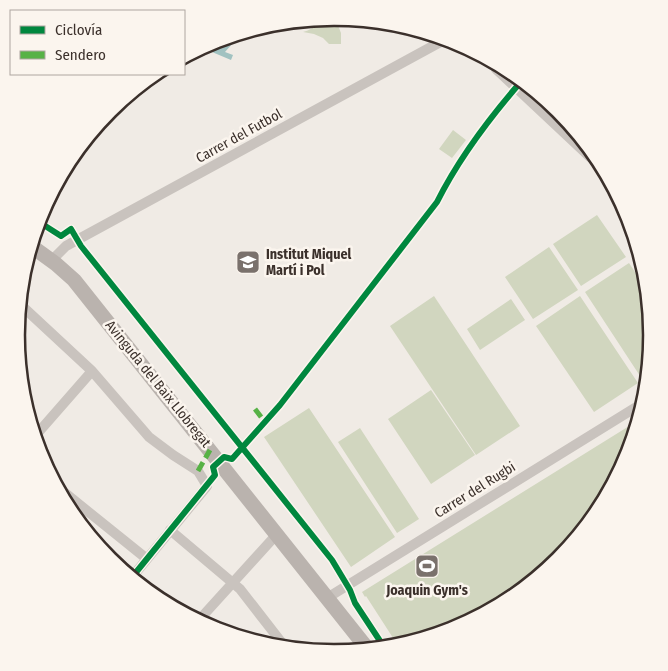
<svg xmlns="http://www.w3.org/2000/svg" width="668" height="671" font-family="'Fira Sans Condensed',sans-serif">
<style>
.green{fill:#d1d6bf}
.water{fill:#a1c2c1}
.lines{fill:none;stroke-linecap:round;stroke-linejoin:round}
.street{stroke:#c9c3be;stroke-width:10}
.secondary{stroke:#bab3ae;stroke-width:15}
.quiet{stroke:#57b246;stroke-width:5;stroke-dasharray:10 5;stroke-linecap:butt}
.cycleway-casing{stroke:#fbf5ee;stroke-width:9}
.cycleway{stroke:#00873e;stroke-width:6}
.labels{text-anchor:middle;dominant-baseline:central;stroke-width:5;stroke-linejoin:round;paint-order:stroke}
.street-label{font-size:14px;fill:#3b302b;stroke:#fbf5ee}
.poi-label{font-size:14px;font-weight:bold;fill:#3b302b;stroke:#fbf5ee;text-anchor:start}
.rim{fill:none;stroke:#3b302b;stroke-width:2.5}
</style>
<rect width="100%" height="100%" fill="#f0ebe5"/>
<path class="green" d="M 335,18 L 341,33 L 341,44 L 329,44 L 323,38 L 314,34 L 303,32 C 310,30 314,28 317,21 Z
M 453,130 L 466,140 L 452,158 L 439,149 Z
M 597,215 L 626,257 L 581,286 L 553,244 Z
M 549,247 L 578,290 L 533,319 L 505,277 Z
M 629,263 L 641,281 L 652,335 L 642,379 L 585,292 Z
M 434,296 L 520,426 L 476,455 L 390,326 Z
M 580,296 L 638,383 L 594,412 L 536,326 Z
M 511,299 L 525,320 L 480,350 L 467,329 Z
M 431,390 L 475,455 L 431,484 L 388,419 Z
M 309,408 L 395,537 L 351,567 L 264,437 Z
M 634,423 L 627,457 L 558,560 L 455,629 L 395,641 L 366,596 L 365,597 L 362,592 Z
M 360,428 L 419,519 L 397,533 L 338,442 Z"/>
<path class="water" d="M 241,36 L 232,44 L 225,52 L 233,55 L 231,60 L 212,52 L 205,47 L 213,42 Z"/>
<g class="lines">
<path class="street" d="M 496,69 L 590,157
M 51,261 L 66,246 L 444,40
M 22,306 L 92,371 L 149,437 L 173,455 L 198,471 L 207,486 L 133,576
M 36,435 L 92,371
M 65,493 L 147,559
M 170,530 L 240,589 L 282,643
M 327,598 L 638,406
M 199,620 L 277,534"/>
<path class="secondary" d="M 34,248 L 56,264 L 74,280 L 366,647"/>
<path class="quiet" d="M 255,409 L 265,422
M 198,471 L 210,450"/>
<g class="cycleway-casing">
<path id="cycleway" d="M 39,222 L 61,236 L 71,229 L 81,246 L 332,560 L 350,590 L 355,603 L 382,644
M 133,576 L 215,475 L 213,467 L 224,457 L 232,459 L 280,405 L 437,202 C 459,158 487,121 519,84"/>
</g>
<use href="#cycleway" class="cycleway"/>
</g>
<defs>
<g id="school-square" transform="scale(1.25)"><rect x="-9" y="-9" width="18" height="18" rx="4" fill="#7a716c" stroke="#fbf5ee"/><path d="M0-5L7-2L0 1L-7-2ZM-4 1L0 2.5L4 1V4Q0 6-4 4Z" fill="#fff"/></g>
<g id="stadium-square" transform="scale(1.25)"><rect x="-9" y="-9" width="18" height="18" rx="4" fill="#7a716c" stroke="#fbf5ee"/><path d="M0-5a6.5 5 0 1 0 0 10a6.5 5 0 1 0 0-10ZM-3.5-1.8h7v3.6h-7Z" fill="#fff"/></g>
</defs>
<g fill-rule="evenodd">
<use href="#school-square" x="248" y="262"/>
<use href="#stadium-square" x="427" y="566"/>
</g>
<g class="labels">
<g class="street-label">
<text transform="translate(239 136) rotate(-29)">Carrer del Futbol</text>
<text transform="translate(158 384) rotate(51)">Avinguda del Baix Llobregat</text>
<text transform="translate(475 490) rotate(-32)">Carrer del Rugbi</text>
</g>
<g class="poi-label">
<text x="266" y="254">Institut Miquel<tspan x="266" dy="16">Martí i Pol</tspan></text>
<text x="427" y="590" text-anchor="middle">Joaquin Gym's</text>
</g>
</g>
<path d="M0 0H668V671H0ZM25 335a309 309 0 1 1 618 0a309 309 0 1 1-618 0Z" fill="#fbf5ee" fill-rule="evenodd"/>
<path class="rim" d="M25 335a309 309 0 1 1 618 0a309 309 0 1 1-618 0Z"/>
<rect x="10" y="10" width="175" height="65" fill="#fbf5ee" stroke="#aea6a0"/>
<rect x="20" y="26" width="25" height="8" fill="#00873e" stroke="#aea6a0"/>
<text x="55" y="35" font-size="15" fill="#3b302b">Ciclovía</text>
<rect x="20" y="51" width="25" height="8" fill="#57b246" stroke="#aea6a0"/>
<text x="55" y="60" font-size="15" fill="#3b302b">Sendero</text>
</svg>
